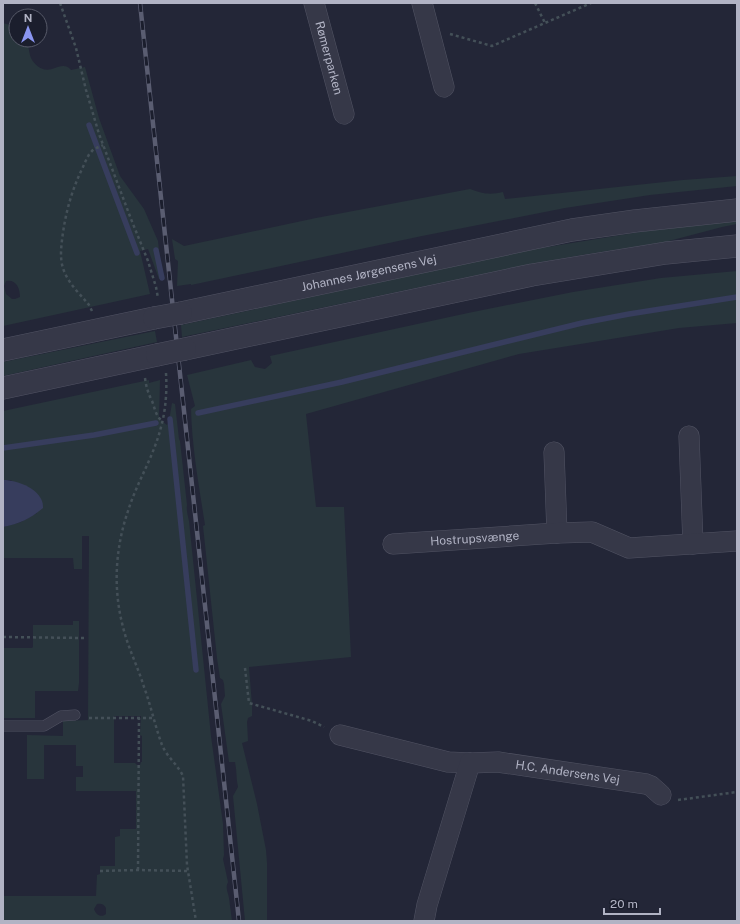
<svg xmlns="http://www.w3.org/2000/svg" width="740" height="924" font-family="'Public Sans',sans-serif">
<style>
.green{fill:#28353c;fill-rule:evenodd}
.water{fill:#373d5d}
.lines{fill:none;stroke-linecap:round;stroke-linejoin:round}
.stream{stroke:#373d5d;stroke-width:5.5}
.service-casing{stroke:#515363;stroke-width:11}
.minor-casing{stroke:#515363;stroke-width:21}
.tertiary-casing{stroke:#515363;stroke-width:23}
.path{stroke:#445058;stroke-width:2.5;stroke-dasharray:3 3;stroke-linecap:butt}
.service{stroke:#363848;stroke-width:10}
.minor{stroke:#363848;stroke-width:20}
.tertiary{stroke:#363848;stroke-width:22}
.rail-casing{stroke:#5a5d71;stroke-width:4.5}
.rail{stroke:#1b1e2d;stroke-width:3;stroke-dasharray:9;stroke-linecap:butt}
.tertiary-bridge-casing{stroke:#515363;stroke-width:23;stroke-linecap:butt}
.tertiary-bridge{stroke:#363848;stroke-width:22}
.labels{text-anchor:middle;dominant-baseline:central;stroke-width:4;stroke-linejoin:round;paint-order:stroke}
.street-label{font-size:12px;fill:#b1b3c4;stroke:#1b1e2d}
</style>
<rect width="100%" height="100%" fill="#232637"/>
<path class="green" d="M 3,23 L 14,26 L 16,28 L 16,40 L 26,40 C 29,46 29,53 31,58 C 35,66 43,72 52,69 C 59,67 65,63 71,70 L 85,67 L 99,118 L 120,176 L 144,209 L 158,241 L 162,278 L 159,279 L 148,249 L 140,251 L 150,294 L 3,326 ZM 6,281 C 16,279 20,288 20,297 L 15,299 L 12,299 L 6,294 L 4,286 Z
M 737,176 L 737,186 L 650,195 L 565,208 L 422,236 L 191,285 L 191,284 L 177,286 L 178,261 L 175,259 L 172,239 L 184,246 L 316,218 L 470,189 C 483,194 490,195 503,192 L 505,199 L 683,180 Z
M 737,221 L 737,224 L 722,227 L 665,242 L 582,255 L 530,264 L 182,337 L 181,325 L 535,249 L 646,231 Z
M 737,271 L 737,323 L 679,328 L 519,354 L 306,414 L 316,507 L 344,507 L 351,657 L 249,667 L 252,705 L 252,716 L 248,718 L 247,722 L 248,741 L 242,743 L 257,804 L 266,850 L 267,863 L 267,921 L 245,921 L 233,796 L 238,787 C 236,779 237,771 235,762 L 229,762 L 221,704 L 225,696 L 224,684 L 223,680 L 220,678 L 217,658 L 203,526 L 205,525 C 199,486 192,448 191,409 L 195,406 L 187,375 L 251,360 L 255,367 L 265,369 L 272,363 L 270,356 L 468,313 L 573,292 L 661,278 Z
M 155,331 L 157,342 L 3,376 L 3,362 Z
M 149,380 L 149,383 L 160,380 L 159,419 L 167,425 L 169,421 L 172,403 L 175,404 L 179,439 L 180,441 L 187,505 C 186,510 188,516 189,521 L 211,736 L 223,824 L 224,855 L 223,859 L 228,882 C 225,888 228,892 229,898 C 230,906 231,913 232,921 L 3,921 L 3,896 L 96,896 L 97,875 L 100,874 L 100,866 L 115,866 L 115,837 L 120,836 L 120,829 L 136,829 L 136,791 L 76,791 L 76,777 L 83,777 L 83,766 L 76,766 L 76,745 L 44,745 L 44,779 L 27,779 L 27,735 L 63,736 L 63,721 L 88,720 L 89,536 L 82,536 L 82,569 L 74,569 L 73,558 L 3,558 L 3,527 L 21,522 L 37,513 L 11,480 L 3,480 L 3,411 ZM 114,716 L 141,716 L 140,735 L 142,736 L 142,762 L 141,762 L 140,765 L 137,765 L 135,763 L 114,763 ZM 97,904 C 101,903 104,904 106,908 L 106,914 C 101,918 96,915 94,909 Z
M 73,621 L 79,621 L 79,683 L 78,691 L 35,691 L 35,718 L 3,718 L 3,648 L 32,648 L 33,647 L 33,625 L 73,625 Z"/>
<path class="water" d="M 3,480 C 18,480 44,490 43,508 C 30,519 19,524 3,527 Z"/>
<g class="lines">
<path class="stream" d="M 89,125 L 137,253
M 156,250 L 162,278
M 198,413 L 342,382 L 533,335 L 582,323 L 629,314 L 737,297
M 170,419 L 196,670
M 3,448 L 94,435 L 156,423"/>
<g class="service-casing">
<path id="service" d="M 3,726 L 44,726 L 61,716 L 75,715"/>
</g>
<g class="minor-casing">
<g id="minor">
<path id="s1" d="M 314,3 L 344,114"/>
<path d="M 422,3 L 444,87"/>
<path d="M 689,436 L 693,544"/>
<path d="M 554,452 L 557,533"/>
<path id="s2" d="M 393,544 L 557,533 L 592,532 L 629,548 L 737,541"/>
<path d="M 340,735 L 448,762 L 470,763"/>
<path id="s3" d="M 424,921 L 427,905 L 470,763 L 498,762 L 646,784 L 651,786 L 661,795"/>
</g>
</g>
<g class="tertiary-casing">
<g id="tertiary">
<path id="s4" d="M 181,313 L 572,230 L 635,221 L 737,210"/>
<path d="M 185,349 L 532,275 L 666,253 L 737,246"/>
<path d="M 3,350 L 154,318"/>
<path d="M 3,388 L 157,355"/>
</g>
</g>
<path class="path" d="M 60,3 L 76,48 L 86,90 L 99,134 L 131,219 L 148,261 L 156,287 L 158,298
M 535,3 L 545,23
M 450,34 L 492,46 L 591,3
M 92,311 L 89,305 C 80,294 67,282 63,268 C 60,259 61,249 62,240 C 65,215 71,192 82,169 C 85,163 87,156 92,151 C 95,148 99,147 103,145
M 166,373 C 167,390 166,409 161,427 C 154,456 137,482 128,511 C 115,549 113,589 123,627 C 128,648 138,667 144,687 C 151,706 155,726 162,745 C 167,757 178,765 183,776 L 187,865 L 196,921
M 145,378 C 146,386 148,393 152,401 C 155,408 155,415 162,421
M 3,637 L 84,638
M 245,668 L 249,703 L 312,721 L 324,727
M 89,718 L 154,718
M 678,800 L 737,792
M 138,870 L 139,718
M 100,871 L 138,870 L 188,871"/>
<use href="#service" class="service"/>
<use href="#minor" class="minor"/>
<use href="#tertiary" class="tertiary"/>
<g class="rail-casing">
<path id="rail" d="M 140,3 L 239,921"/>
</g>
<use href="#rail" class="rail"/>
<g class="tertiary-bridge-casing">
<path id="tertiary-bridge" d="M 154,318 L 181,313
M 157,355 L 185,349"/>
</g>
<use href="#tertiary-bridge" class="tertiary-bridge"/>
</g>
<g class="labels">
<g class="street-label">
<text stroke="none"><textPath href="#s1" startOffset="57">Rømerparken</textPath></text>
<text stroke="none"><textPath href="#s4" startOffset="192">Johannes Jørgensens Vej</textPath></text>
<text stroke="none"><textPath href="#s2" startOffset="82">Hostrupsvænge</textPath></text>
<text stroke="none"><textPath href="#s3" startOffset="263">H.C. Andersens Vej</textPath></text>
</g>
</g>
<rect width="740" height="924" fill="none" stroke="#b1b3c4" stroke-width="8"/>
<g transform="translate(28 28)"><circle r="19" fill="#1b1e2d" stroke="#575a69"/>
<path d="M0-3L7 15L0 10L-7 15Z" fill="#8a95f0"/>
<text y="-6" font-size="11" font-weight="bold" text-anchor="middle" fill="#b1b3c4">N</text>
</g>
<path d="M604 908v6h56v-6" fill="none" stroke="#b1b3c4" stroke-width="2"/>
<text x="610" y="908" font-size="12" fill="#b1b3c4" stroke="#1b1e2d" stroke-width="3" paint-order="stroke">20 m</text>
</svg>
